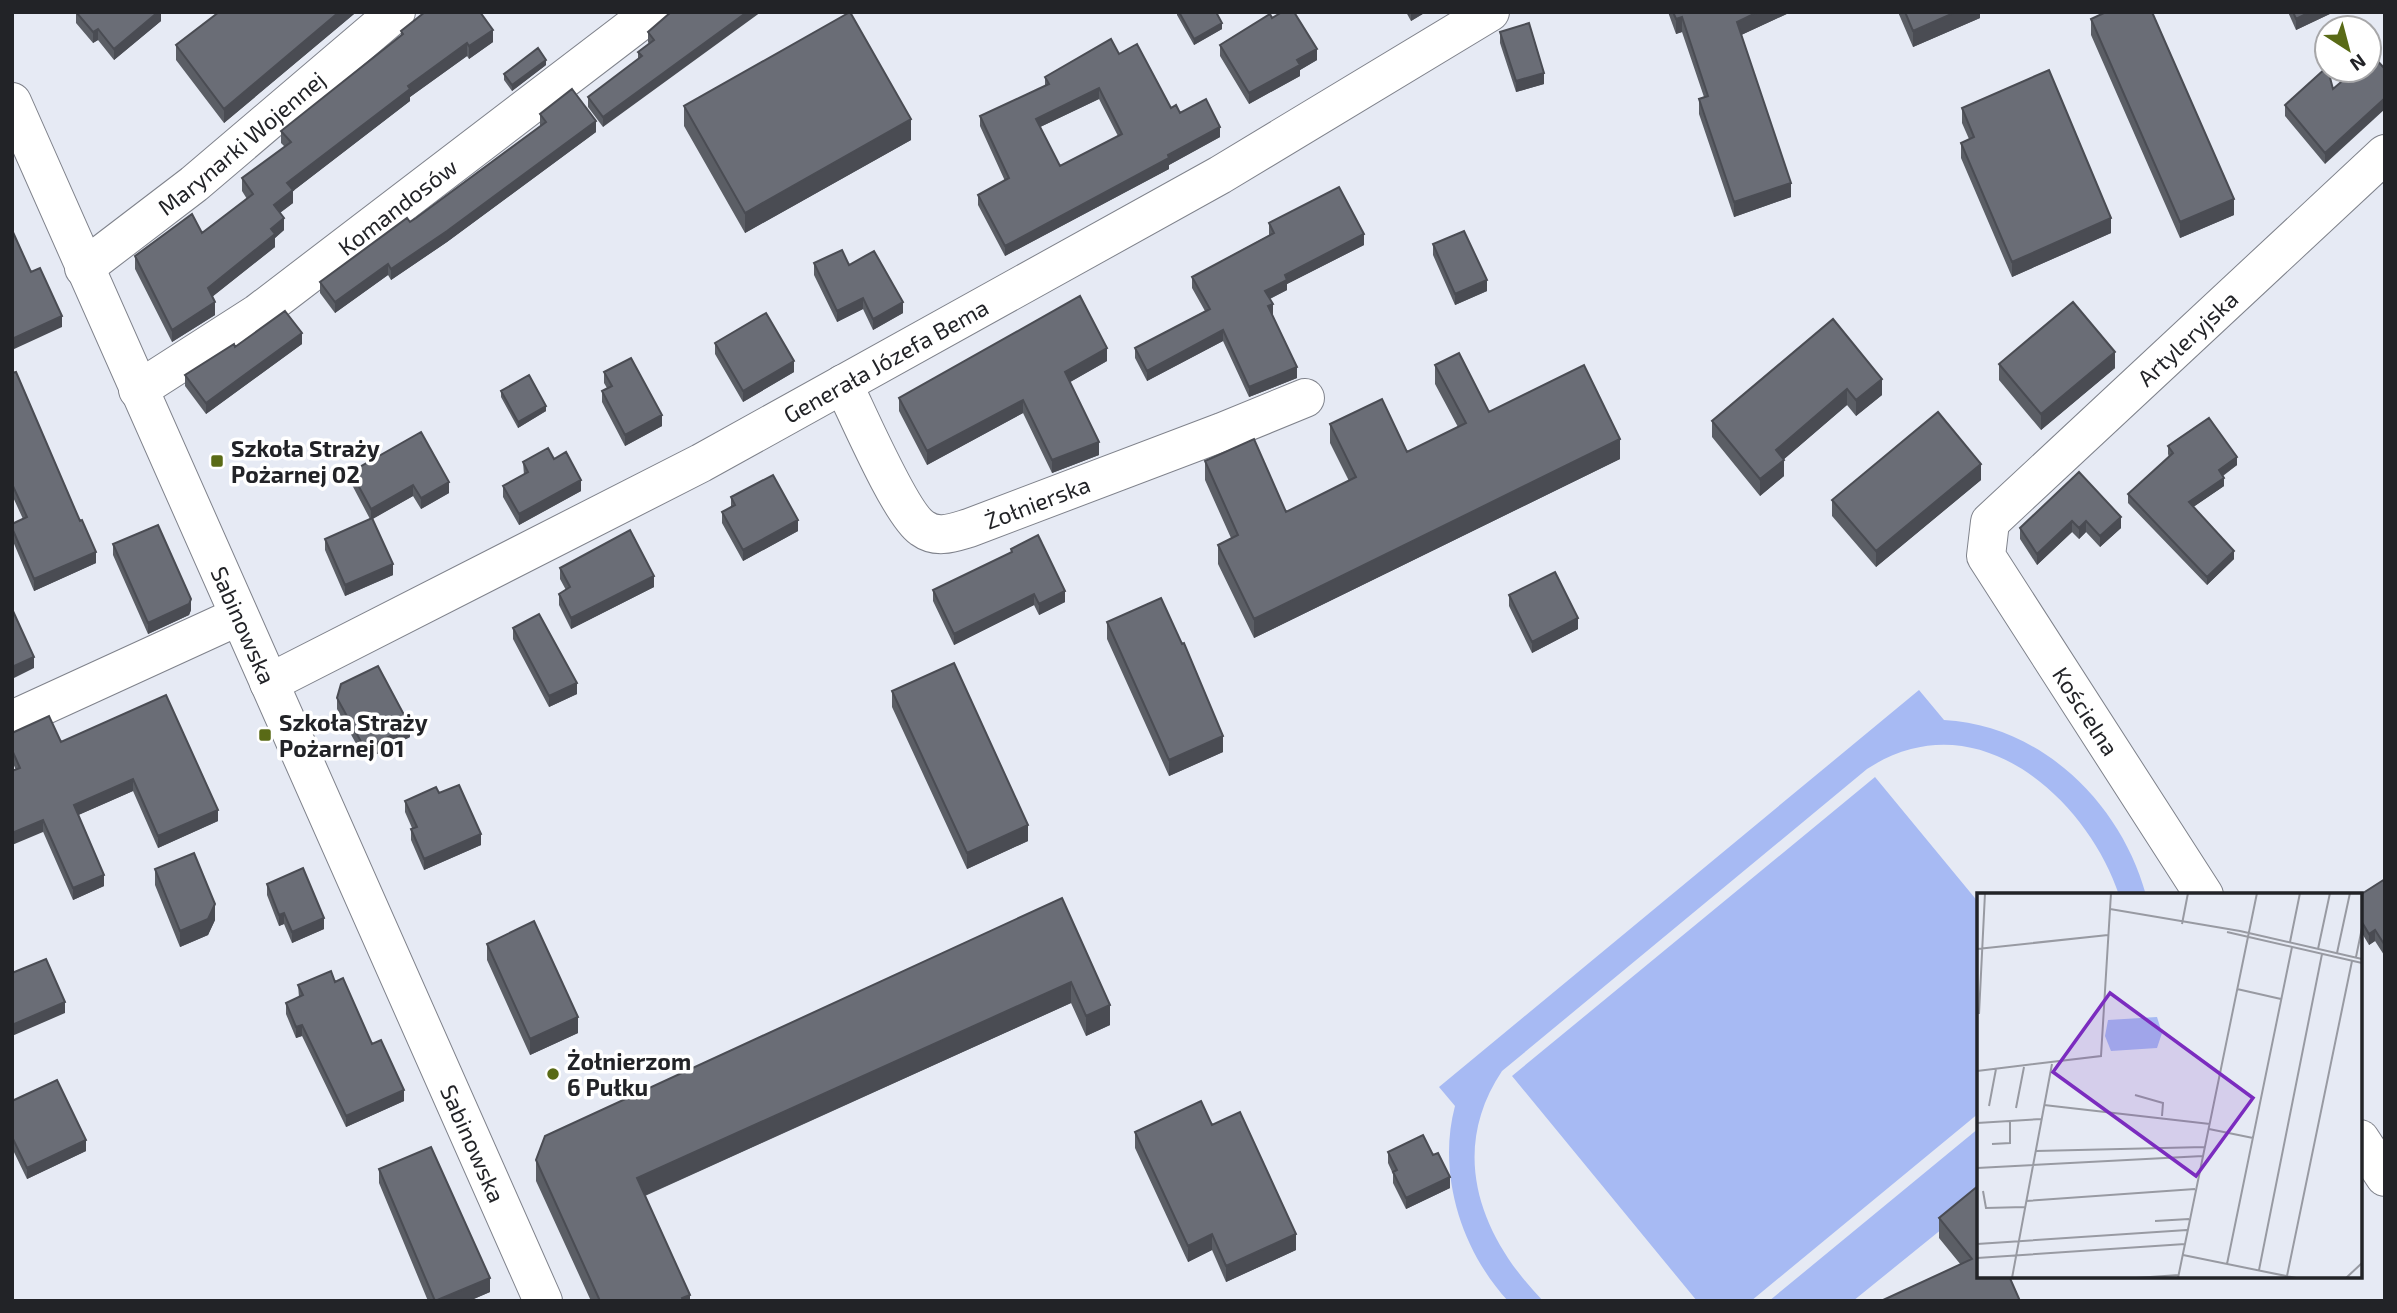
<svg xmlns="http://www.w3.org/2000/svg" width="2397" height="1313" font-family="'Exo 2',sans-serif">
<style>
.green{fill:#a7baf3}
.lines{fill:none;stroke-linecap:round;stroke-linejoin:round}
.minor-casing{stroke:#7f828b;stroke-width:40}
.minor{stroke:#fff;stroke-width:38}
.wall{fill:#5b5e65;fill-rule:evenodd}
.shaded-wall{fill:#4a4c53}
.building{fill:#6a6d76;stroke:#4a4c53;stroke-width:2;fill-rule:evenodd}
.poi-dot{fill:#596a16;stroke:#fff;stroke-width:2.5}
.labels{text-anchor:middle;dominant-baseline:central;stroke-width:7;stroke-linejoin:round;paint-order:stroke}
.street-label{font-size:23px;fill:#222327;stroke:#fff}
.poi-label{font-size:23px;font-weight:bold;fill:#222327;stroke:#fff;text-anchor:start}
.inset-road{fill:none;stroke:#989aa2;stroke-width:2}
.view{fill:#7b2cbf;fill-opacity:0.15;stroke:#7b2cbf;stroke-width:3.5}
.inset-edge{fill:none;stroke:#222327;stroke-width:3.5}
</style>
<rect width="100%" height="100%" fill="#e6eaf4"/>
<path class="green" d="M 1919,690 L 1944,720 C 2041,725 2121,803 2146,895 L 2119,895 C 2092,813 2005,724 1911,749 C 1895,753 1881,760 1867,769 L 1502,1071 C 1448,1152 1480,1236 1543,1301 L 1508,1301 C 1461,1250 1437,1173 1455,1106 L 1439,1087 Z
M 1875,777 L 1979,903 L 1979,1113 L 1751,1301 L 1697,1301 L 1512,1076 Z
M 1979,1128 L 1979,1199 L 1853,1301 L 1769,1301 Z"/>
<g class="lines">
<g class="minor-casing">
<g id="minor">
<path id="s1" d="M 12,102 L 543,1301"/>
<path id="s2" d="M 84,268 L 194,184 L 396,12"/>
<path id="s3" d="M 843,384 C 857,412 900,513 922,528 C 937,539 952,533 969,528 L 1222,432 L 1305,398"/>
<path id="s4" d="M 138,390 L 258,313 L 652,12"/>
<path id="s5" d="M 269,683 L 701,463 L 1220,175 L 1490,12"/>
<path d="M 12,720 L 239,616"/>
<path id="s6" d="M 2204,895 L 1986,556 L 1990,522 L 2385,154"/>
<path d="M 2360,1139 L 2385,1177"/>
</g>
</g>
<use href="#minor" class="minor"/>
</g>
<path class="wall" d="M 76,12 L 161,12 L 161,21 L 114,60 L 98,40 L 93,43 L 76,23 Z
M 354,12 L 354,14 L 224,123 L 176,60 L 176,45 Z
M 671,12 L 603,127 L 588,107 L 588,97 L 638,59 L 638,52 L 649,44 L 648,42 L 648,32 Z
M 1177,12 L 1216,12 L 1222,29 L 1194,45 L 1177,15 Z
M 1406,12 L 1426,12 L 1411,21 Z
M 1668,12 L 1791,12 L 1741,35 L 1791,197 L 1734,217 L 1699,114 L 1699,99 L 1704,97 L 1682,32 L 1676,34 Z
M 1898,12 L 1980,12 L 1980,18 L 1913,47 Z
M 2288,12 L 2334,12 L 2296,30 Z
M 1272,18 L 1317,60 L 1300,70 L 1300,76 L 1249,104 L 1220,56 L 1220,45 Z
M 2091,19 L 2234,215 L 2180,238 L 2091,35 Z
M 401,31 L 493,42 L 469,59 L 467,56 L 410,97 L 410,101 L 293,191 L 293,203 L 280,213 L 284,230 L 275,238 L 275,247 L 212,297 L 215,315 L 172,342 L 135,269 L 135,256 L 202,233 L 247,199 L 242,191 L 242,178 L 285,147 L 281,143 L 281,131 L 401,35 Z
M 1500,32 L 1544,84 L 1516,92 L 1500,43 Z
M 1119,54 L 1171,108 L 1220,137 L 1169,165 L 1169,169 L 1005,256 L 978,205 L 978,195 L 1005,181 L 980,126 L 980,116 L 1045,86 L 1045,77 ZM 1099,99 L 1118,136 L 1060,166 L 1040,127 Z
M 546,65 L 512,91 L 504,80 L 504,74 Z
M 2333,89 L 2325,164 L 2285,116 L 2285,105 Z
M 684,106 L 911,140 L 745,233 L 684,126 Z
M 1962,108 L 2111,233 L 2012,277 L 1961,158 L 1961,143 L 1969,139 L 1962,123 Z
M 540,114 L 596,132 L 447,242 L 391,280 L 388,275 L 335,313 L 320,293 L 320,282 L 416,218 L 540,126 Z
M 1269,223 L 1364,245 L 1287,284 L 1287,290 L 1270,299 L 1272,315 L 1297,378 L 1249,397 L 1223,341 L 1147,381 L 1135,358 L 1135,348 L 1205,311 L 1192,288 L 1192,277 L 1269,235 Z
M 1433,244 L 1487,291 L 1455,305 L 1433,255 Z
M 814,263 L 849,265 L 903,313 L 873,330 L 863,309 L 837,322 L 814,275 Z
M 1833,319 L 1882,395 L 1856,416 L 1847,405 L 1783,460 L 1784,476 L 1760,496 L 1712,437 L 1712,421 Z
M 715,343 L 794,372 L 743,402 L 715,354 Z
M 302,344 L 206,414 L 185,386 L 185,375 L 235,347 Z
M 1107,361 L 1070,382 L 1099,455 L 1052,473 L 1023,413 L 927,465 L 899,411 L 899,398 Z
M 1999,364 L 2115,368 L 2041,430 L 1999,380 Z
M 1435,365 L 1489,412 L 1620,459 L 1254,638 L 1218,564 L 1218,545 L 1231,538 L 1205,480 L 1205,461 L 1286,512 L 1349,481 L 1330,443 L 1330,424 L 1407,452 L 1458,427 L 1435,384 Z
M 604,372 L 662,426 L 625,446 L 602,402 L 602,391 L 607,388 L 604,383 Z
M 12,373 L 96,563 L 34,591 L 12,539 L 12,524 L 23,519 L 12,495 Z
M 501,391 L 546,411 L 518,428 L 501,397 Z
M 421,432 L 449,493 L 421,509 L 413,496 L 372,519 L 393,575 L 345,596 L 325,550 L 325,539 L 370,519 L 351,483 L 351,472 Z
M 2168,446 L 2237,465 L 2223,476 L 2224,486 L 2193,507 L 2234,559 L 2207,585 L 2128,503 L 2128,494 L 2169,457 L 2168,454 Z
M 554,459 L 581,491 L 519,525 L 503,497 L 503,486 L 524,475 L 523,462 Z
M 2079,472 L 2121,528 L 2100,547 L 2086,532 L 2079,539 L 2072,532 L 2037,565 L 2020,539 L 2020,528 Z
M 1981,480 L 1876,567 L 1832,516 L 1832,500 Z
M 731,497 L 798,531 L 743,561 L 722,523 L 722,512 L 731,507 Z
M 113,544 L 191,610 L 189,615 L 148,634 L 113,555 Z
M 1011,549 L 1065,602 L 1039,615 L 1034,605 L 954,645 L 933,601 L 933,590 L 1011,553 Z
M 560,568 L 654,587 L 571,629 L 559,605 L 559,594 L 566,590 L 560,579 Z
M 1509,595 L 1578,629 L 1532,653 L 1509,606 Z
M 1107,622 L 1223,752 L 1169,776 L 1107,639 Z
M 513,628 L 577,694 L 549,707 L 513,639 Z
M 892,691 L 1028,841 L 967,869 L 892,707 Z
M 337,698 L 410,737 L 365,760 L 337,709 Z
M 12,733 L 61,742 L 218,821 L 158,848 L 133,791 L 78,815 L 104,886 L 73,900 L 12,761 Z
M 439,793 L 481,845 L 424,870 L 411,840 L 411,829 L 412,828 L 405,812 L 405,801 Z
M 155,869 L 215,920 L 208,935 L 180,947 L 155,885 Z
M 2385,879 L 2384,955 L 2375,941 L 2369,945 L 2363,935 L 2360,895 Z
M 267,884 L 324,929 L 292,943 L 284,924 L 279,926 L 267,895 Z
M 1062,898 L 1110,1025 L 1086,1036 L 1071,1003 L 645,1196 L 690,1301 L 591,1301 L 536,1181 L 536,1160 Z
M 487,944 L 578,1033 L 530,1055 L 487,960 Z
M 335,982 L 372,1044 L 404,1101 L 346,1127 L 302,1036 L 296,1038 L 286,1014 L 286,1003 L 299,997 L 298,985 Z
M 12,1101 L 86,1151 L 27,1179 L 12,1148 Z
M 1212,1125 L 1296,1250 L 1226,1282 L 1212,1250 L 1188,1262 L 1135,1148 L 1135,1132 Z
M 1388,1152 L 1433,1155 L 1450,1188 L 1406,1209 L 1393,1183 L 1393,1174 L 1388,1163 Z
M 379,1169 L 490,1292 L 469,1301 L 428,1301 L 379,1183 Z
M 1979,1185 L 1979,1276 L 1961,1265 L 1939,1238 L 1939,1218 Z"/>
<path class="shaded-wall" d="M 158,12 L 161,12 L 161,21 L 114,60 L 114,49 Z
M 339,12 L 354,12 L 354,14 L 224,123 L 224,109 Z
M 747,12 L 761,12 L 603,127 L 603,117 Z
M 1411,12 L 1426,12 L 1411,21 Z
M 1758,12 L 1791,12 L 1737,37 L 1737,22 Z
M 1956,12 L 1980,12 L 1980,18 L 1913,47 L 1913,31 Z
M 2310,12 L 2334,12 L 2296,30 L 2296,19 Z
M 1682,17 L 1682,32 L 1676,34 L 1676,19 Z
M 1222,23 L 1222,29 L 1194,45 L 1194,39 Z
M 98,29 L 98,40 L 93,43 L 93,32 Z
M 493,30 L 493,42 L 469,59 L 469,46 Z
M 467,43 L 467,56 L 410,97 L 410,101 L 293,191 L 293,203 L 274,217 L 274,205 L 287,183 L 408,86 Z
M 1317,49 L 1317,60 L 1300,70 L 1300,76 L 1249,104 L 1249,93 L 1297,60 Z
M 546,60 L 546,65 L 512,91 L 512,85 Z
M 1544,73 L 1544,84 L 1516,92 L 1516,81 Z
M 1099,88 L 1099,99 L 1036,129 L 1036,119 Z
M 2385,98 L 2385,109 L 2325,164 L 2325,153 Z
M 911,119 L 911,140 L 745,233 L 745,213 Z
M 596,121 L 596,132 L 447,242 L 391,280 L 391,269 Z
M 1220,127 L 1220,137 L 1169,165 L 1169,169 L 1005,256 L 1005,246 Z
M 1791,183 L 1791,197 L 1734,217 L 1734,202 Z
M 2234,199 L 2234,215 L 2180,238 L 2180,222 Z
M 284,218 L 284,230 L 275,238 L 275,247 L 208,300 L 208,288 Z
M 2111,218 L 2111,233 L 2012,277 L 2012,262 Z
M 1364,234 L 1364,245 L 1287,284 L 1287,290 L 1265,301 L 1265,291 L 1285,275 Z
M 388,264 L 388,275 L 335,313 L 335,302 Z
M 1487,280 L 1487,291 L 1455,305 L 1455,294 Z
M 863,298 L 863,309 L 837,322 L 837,311 Z
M 215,302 L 215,315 L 172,342 L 172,330 Z
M 903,302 L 903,313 L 873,330 L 873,319 Z
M 1273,304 L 1273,314 L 1268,317 L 1268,306 Z
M 62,316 L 62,327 L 12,350 L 12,339 Z
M 1223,330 L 1223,341 L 1147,381 L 1147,371 Z
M 302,333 L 302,344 L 206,414 L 206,403 Z
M 1107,348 L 1107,361 L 1065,385 L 1065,372 Z
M 2115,352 L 2115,368 L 2041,430 L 2041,414 Z
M 794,361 L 794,372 L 743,402 L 743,391 Z
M 1297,367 L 1297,378 L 1249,397 L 1249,387 Z
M 1882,379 L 1882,395 L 1856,416 L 1856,400 Z
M 1847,389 L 1847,405 L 1776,466 L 1776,450 Z
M 1023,400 L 1023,413 L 927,465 L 927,451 Z
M 546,406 L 546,411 L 518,428 L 518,422 Z
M 662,415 L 662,426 L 625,446 L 625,435 Z
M 1620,439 L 1620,459 L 1254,638 L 1254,619 Z
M 1099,442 L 1099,455 L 1052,473 L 1052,460 Z
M 2237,457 L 2237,465 L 2219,478 L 2219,470 Z
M 1784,460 L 1784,476 L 1760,496 L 1760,479 Z
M 1981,464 L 1981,480 L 1876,567 L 1876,551 Z
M 2224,478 L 2224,486 L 2189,510 L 2189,502 Z
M 581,480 L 581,491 L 519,525 L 519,514 Z
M 449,482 L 449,493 L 421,509 L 421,498 Z
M 413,485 L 413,496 L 371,520 L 371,509 Z
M 2121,517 L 2121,528 L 2100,547 L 2100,536 Z
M 798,520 L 798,531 L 743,561 L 743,550 Z
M 2072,521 L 2072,532 L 2037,565 L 2037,554 Z
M 2086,521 L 2086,532 L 2079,539 L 2079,528 Z
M 2234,551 L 2234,559 L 2207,585 L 2207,577 Z
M 96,552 L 96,563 L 34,591 L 34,579 Z
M 393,564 L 393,575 L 345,596 L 345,585 Z
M 654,576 L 654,587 L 571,629 L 571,618 Z
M 1065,591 L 1065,602 L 1039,615 L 1039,604 Z
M 1034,594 L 1034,605 L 954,645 L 954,634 Z
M 191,599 L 191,610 L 189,615 L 148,634 L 148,623 Z
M 1578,618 L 1578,629 L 1532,653 L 1532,642 Z
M 34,657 L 34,668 L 12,679 L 12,667 Z
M 577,683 L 577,694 L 549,707 L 549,696 Z
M 410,726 L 410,737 L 365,760 L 365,749 Z
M 1223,736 L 1223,752 L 1169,776 L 1169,760 Z
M 133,779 L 133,791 L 74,817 L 74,805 Z
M 218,810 L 218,821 L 158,848 L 158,836 Z
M 43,820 L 43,832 L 12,845 L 12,833 Z
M 1028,825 L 1028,841 L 967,869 L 967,853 Z
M 481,834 L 481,845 L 424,870 L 424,859 Z
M 104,875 L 104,886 L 73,900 L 73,888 Z
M 215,904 L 215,920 L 208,935 L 180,947 L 180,931 Z
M 284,913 L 284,924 L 279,926 L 279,915 Z
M 324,918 L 324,929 L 292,943 L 292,932 Z
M 2363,924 L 2363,935 L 2360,937 L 2360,926 Z
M 2375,930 L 2375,941 L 2369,945 L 2369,934 Z
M 1071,982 L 1071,1003 L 637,1199 L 637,1178 Z
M 65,1002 L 65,1013 L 12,1036 L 12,1025 Z
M 1110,1005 L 1110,1025 L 1086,1036 L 1086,1016 Z
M 578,1017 L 578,1033 L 530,1055 L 530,1039 Z
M 302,1025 L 302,1036 L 296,1038 L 296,1027 Z
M 404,1090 L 404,1101 L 346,1127 L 346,1116 Z
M 86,1140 L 86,1151 L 27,1179 L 27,1168 Z
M 1450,1177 L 1450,1188 L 1406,1209 L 1406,1198 Z
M 1212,1234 L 1212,1250 L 1188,1262 L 1188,1246 Z
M 1296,1234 L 1296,1250 L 1226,1282 L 1226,1266 Z
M 490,1278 L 490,1292 L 469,1301 L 435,1301 Z
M 690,1295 L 690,1301 L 682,1301 L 682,1298 Z"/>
<path class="building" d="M 76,12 L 158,12 L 114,49 L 98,29 L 93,32 Z
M 219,12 L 339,12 L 224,109 L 176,45 Z
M 425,12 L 480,12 L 493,30 L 469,46 L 467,43 L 408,86 L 410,89 L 287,183 L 293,190 L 274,205 L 284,218 L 271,229 L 275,234 L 208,288 L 215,302 L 172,330 L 135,256 L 192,214 L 202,233 L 253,194 L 242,178 L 291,142 L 281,131 L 403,34 L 401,31 Z
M 671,12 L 747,12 L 603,117 L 588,97 L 642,56 L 638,52 L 654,40 L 648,32 Z
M 850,12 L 911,119 L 745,213 L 684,106 Z
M 1179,12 L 1216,12 L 1222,23 L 1194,39 Z
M 1282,12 L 1294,12 L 1317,49 L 1297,60 L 1300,65 L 1249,93 L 1220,45 L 1270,14 L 1272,18 Z
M 1673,12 L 1758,12 L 1737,22 L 1791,183 L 1734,202 L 1699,99 L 1708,96 L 1682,17 L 1676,19 Z
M 1905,12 L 1956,12 L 1913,31 Z
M 2106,12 L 2152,12 L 2234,199 L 2180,222 L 2091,19 Z
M 2293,12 L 2310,12 L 2296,19 Z
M 1529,23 L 1544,73 L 1516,81 L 1500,32 Z
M 1111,39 L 1119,54 L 1137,44 L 1171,108 L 1176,105 L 1180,113 L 1206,99 L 1220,127 L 1168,155 L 1169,158 L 1005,246 L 978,195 L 1009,178 L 980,116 L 1049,84 L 1045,77 ZM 1099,88 L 1122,134 L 1060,166 L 1036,119 Z
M 538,48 L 546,60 L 512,85 L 504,74 Z
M 2372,55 L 2385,69 L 2385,98 L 2325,153 L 2285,105 L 2327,67 L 2327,70 L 2328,70 L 2333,89 L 2355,70 L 2369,70 L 2369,57 Z
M 2049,70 L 2111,218 L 2012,262 L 1961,143 L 1974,137 L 1962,108 Z
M 572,89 L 596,121 L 447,231 L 391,269 L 388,264 L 335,302 L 320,282 L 407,218 L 410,222 L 416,218 L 546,122 L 540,114 Z
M 1339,187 L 1364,234 L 1285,275 L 1287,280 L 1265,291 L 1273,304 L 1268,306 L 1297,367 L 1249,387 L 1223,330 L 1147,371 L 1135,348 L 1210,309 L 1192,277 L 1274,233 L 1269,223 Z
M 12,230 L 31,272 L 40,268 L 62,316 L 12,339 Z
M 1464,231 L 1487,280 L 1455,294 L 1433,244 Z
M 842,250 L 849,265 L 874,251 L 903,302 L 873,319 L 863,298 L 837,311 L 814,263 Z
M 1080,296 L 1107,348 L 1065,372 L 1099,442 L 1052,460 L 1023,400 L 927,451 L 899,398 Z
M 2073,302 L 2115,352 L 2041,414 L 1999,364 Z
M 285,311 L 302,333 L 206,403 L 185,375 L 234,344 L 235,347 Z
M 766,313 L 794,361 L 743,391 L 715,343 Z
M 1833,319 L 1882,379 L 1856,400 L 1847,389 L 1776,450 L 1784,460 L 1760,479 L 1712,421 Z
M 1459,353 L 1489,412 L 1584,365 L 1620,439 L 1254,619 L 1218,545 L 1238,535 L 1205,461 L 1254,439 L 1286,512 L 1356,477 L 1330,424 L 1382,399 L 1407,452 L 1466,423 L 1435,365 Z
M 631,358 L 662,415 L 625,435 L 602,391 L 612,386 L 604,372 Z
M 16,372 L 80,521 L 82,520 L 96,552 L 34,579 L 12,528 L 12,524 L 27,517 L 12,484 L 12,373 Z
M 529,375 L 546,406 L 518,422 L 501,391 Z
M 1938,412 L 1981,464 L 1876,551 L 1832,500 Z
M 2209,418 L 2237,457 L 2219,470 L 2224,478 L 2189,502 L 2234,551 L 2207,577 L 2128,494 L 2173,453 L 2168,446 Z
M 421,432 L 449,482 L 421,498 L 413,485 L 371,509 L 351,472 Z
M 548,448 L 554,459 L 566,452 L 581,480 L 519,514 L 503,486 L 528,472 L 523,462 Z
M 2079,472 L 2121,517 L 2100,536 L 2086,521 L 2079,528 L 2072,521 L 2037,554 L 2020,528 Z
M 773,475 L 798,520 L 743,550 L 722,512 L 735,505 L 731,497 Z
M 372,518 L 393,564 L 345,585 L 325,539 Z
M 158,525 L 191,599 L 189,604 L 148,623 L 113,544 Z
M 630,530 L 654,576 L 571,618 L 559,594 L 570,587 L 560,568 Z
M 1038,535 L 1065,591 L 1039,604 L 1034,594 L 954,634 L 933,590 L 1012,552 L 1011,549 Z
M 1555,572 L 1578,618 L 1532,642 L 1509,595 Z
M 1161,598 L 1182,644 L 1184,643 L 1223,736 L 1169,760 L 1107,622 Z
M 12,611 L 13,611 L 34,657 L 12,667 Z
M 539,614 L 577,683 L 549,696 L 513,628 Z
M 954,663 L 1028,825 L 967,853 L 892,691 Z
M 378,666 L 410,726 L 365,749 L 337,698 L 341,684 Z
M 166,695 L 218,810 L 158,836 L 133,779 L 74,805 L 104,875 L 73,888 L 43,820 L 12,833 L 12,771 L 20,768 L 12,750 L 12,733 L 49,716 L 61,742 Z
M 459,785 L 481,834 L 424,859 L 411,829 L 417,827 L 405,801 L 436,787 L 439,793 Z
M 194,853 L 215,904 L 208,919 L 180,931 L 155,869 Z
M 303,868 L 324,918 L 292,932 L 284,913 L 279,915 L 267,884 Z
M 2385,879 L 2385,943 L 2384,944 L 2375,930 L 2369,934 L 2363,924 L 2360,926 L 2360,895 Z
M 1062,898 L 1110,1005 L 1086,1016 L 1071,982 L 637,1178 L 690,1295 L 682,1298 L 683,1301 L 600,1301 L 536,1160 L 545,1136 Z
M 534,921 L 578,1017 L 530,1039 L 487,944 Z
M 46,959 L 65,1002 L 12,1025 L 12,973 Z
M 331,971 L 335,982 L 343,978 L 372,1044 L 381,1040 L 404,1090 L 346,1116 L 302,1025 L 296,1027 L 286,1003 L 303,995 L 298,985 Z
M 57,1080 L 86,1140 L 27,1168 L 12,1137 L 12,1101 Z
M 1201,1101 L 1212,1125 L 1240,1112 L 1296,1234 L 1226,1266 L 1212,1234 L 1188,1246 L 1135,1132 Z
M 1423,1135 L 1433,1155 L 1438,1153 L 1450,1177 L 1406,1198 L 1393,1172 L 1397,1170 L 1388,1152 Z
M 431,1147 L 490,1278 L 435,1301 L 379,1169 Z
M 1979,1185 L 1979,1276 L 2009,1276 L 2020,1301 L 1881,1301 L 1972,1259 L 1939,1218 Z"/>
<g class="poi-dot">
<rect x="210" y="454" width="14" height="14" rx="3.5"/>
<rect x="258" y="728" width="14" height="14" rx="3.5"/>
<circle cx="553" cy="1074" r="7"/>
</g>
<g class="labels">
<g class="street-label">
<text stroke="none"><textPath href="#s2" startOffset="201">Marynarki Wojennej</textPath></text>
<text stroke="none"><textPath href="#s4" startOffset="318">Komandosów</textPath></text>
<text stroke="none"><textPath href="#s6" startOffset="707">Artyleryjska</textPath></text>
<text stroke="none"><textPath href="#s5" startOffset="696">Generała Józefa Bema</textPath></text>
<text stroke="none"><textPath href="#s3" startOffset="287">Żołnierska</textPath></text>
<text stroke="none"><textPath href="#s1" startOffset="572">Sabinowska</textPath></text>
<text transform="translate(2086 711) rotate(57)">Kościelna</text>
<text stroke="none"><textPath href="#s1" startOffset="1139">Sabinowska</textPath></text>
</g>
<g class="poi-label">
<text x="231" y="448">Szkoła Straży<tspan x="231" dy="26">Pożarnej 02</tspan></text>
<text x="279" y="722">Szkoła Straży<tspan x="279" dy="26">Pożarnej 01</tspan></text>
<text x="567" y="1061">Żołnierzom<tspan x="567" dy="26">6 Pułku</tspan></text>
</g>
</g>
<g transform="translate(1977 893)">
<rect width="385" height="385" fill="#e6eaf4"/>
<path d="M 180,124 L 185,140 L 180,155 L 134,158 L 128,143 L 131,127 Z" fill="#a7baf3"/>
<path class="inset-road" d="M 133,16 L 263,38 L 385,66M 205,31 L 211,0M 250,39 L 385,70M 313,49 L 323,0M 0,56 L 131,42M 341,56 L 353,0M 360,60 L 373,0M 379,64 L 385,35M 260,96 L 304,106M 2,121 L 8,0M 0,178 L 124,163 L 134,0M 158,202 L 186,210 L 185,223M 67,212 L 233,231M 12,213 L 19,176M 39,215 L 47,174M 0,230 L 65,226M 232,236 L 276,245M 15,251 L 33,250 L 33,228M 59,258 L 228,254M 0,275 L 226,263M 6,298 L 9,315 L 48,314M 49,308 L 218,296M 178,328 L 212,326M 0,351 L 210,337M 206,362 L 319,385M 0,365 L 208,351M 250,371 L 315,54M 282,377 L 345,61M 310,383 L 375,68M 35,385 L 75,171M 159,385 L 202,382M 201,385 L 280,0M 369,385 L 385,370"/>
<path class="view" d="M 133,100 L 276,205 L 219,283 L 76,179 Z"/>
<rect width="385" height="385" class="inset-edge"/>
</g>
<rect width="2397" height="1313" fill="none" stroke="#222327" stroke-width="28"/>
<g transform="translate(2348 49) rotate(144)"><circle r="33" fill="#ffffff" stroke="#a7a7a9" stroke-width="2"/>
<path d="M0-5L12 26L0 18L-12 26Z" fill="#596a16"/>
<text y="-10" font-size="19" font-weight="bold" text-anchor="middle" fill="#222327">N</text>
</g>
</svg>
